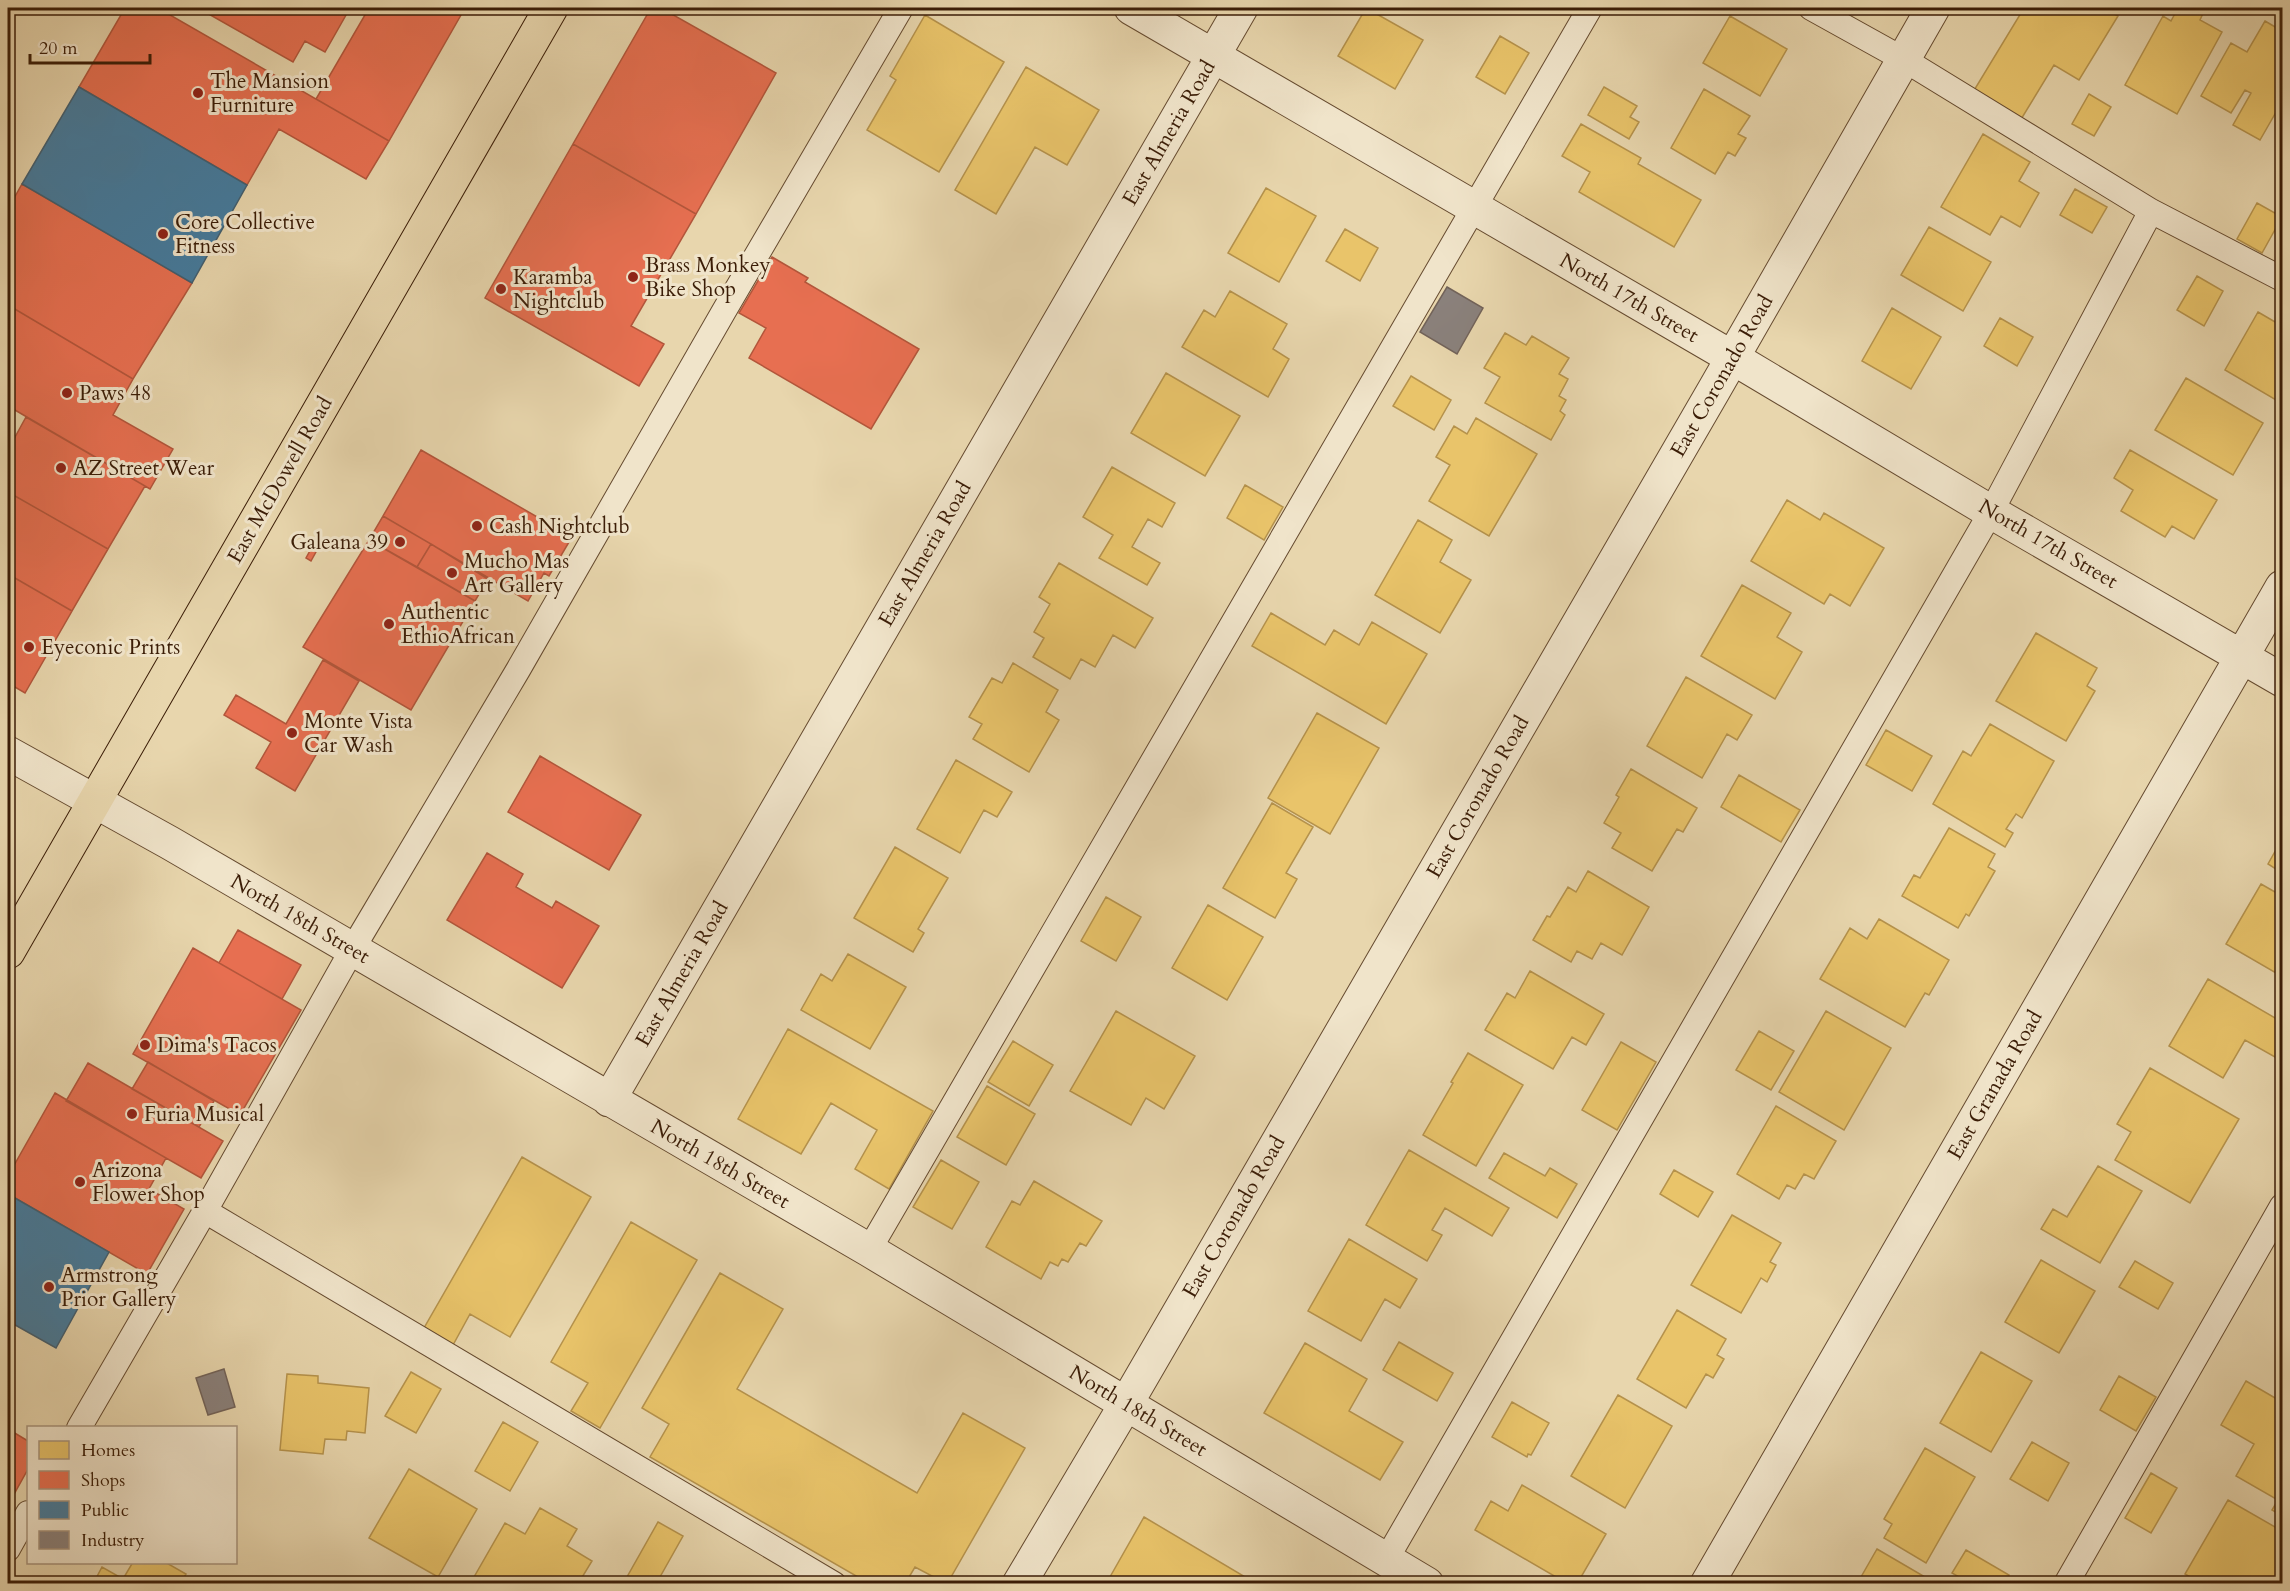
<svg xmlns="http://www.w3.org/2000/svg" width="2290" height="1591" font-family="Cardo,serif">
<style>
.homes{fill:#e9c46a;stroke:#b5924c;stroke-width:1.5}
.shops{fill:#e76f51;stroke:#b3563b;stroke-width:1.5}
.public{fill:#457b9d;stroke:#425f70;stroke-width:1.5}
.industry{fill:#8a817c;stroke:#726359;stroke-width:1.5}
.lines{fill:none;stroke-linecap:round;stroke-linejoin:round}
.service-casing{stroke:#664b30;stroke-width:26}
.minor-casing{stroke:#664b30;stroke-width:35}
.primary-casing{stroke:#3b1d07;stroke-width:35}
.service{stroke:#f0e4ca;stroke-width:24}
.minor{stroke:#f0e4ca;stroke-width:33}
.primary{stroke:#e8d6ad;stroke-width:33}
.poi-dot{fill:#8f2418;stroke:#f0e4ca;stroke-width:2}
.labels{text-anchor:middle;dominant-baseline:central;stroke-width:6;stroke-linejoin:round;paint-order:stroke}
.poi-label{font-size:21px;fill:#3b1d07;stroke:#f0e4ca;text-anchor:start}
.street-label{font-size:21px;fill:#3b1d07;stroke:#f0e4ca}
</style>
<rect width="100%" height="100%" fill="#e8d6ad"/>
<filter id="stains"><feTurbulence type="fractalNoise" baseFrequency=".00333" numOctaves="4"/><feColorMatrix values="0 0 0 0 .2 0 0 0 0 .09 0 0 0 0 .02 0 0 0 .5 -.17"/></filter>
<radialGradient id="worn" r=".72"><stop offset=".6" stop-color="#630" stop-opacity="0"/><stop offset="1" stop-color="#630" stop-opacity=".3"/></radialGradient>
<path class="homes" d="M 1366,8 L 1423,40 L 1395,89 L 1338,56 Z
M 2024,8 L 2103,8 L 2118,16 L 2079,80 L 2054,65 L 2020,121 L 1973,92 Z
M 2178,8 L 2198,8 L 2204,11 L 2200,20 L 2222,32 L 2177,114 L 2125,85 L 2163,16 L 2171,21 Z
M 925,15 L 1004,62 L 939,172 L 867,130 L 896,80 L 890,76 Z
M 1730,16 L 1787,49 L 1760,96 L 1703,63 Z
M 2265,21 L 2282,31 L 2282,110 L 2279,107 L 2260,140 L 2233,125 L 2251,93 L 2245,90 L 2231,113 L 2201,96 L 2231,43 L 2247,52 Z
M 1500,36 L 1529,53 L 1505,94 L 1476,77 Z
M 1026,67 L 1099,110 L 1067,165 L 1035,147 L 996,214 L 955,190 Z
M 1604,87 L 1637,106 L 1630,117 L 1639,122 L 1629,139 L 1588,115 Z
M 1704,89 L 1750,116 L 1738,134 L 1746,138 L 1735,156 L 1728,152 L 1715,174 L 1671,148 Z
M 2089,94 L 2111,107 L 2094,136 L 2072,124 Z
M 1581,124 L 1641,158 L 1638,164 L 1701,200 L 1674,247 L 1579,192 L 1590,172 L 1562,156 Z
M 1983,134 L 2030,162 L 2019,181 L 2039,193 L 2020,227 L 2001,216 L 1990,235 L 1941,207 Z
M 1266,188 L 1316,216 L 1279,282 L 1228,253 Z
M 2075,189 L 2107,207 L 2092,233 L 2060,215 Z
M 2257,203 L 2282,217 L 2262,253 L 2237,239 Z
M 1929,227 L 1991,262 L 1963,311 L 1901,275 Z
M 1345,229 L 1378,248 L 1360,281 L 1326,261 Z
M 2197,276 L 2223,291 L 2204,326 L 2177,310 Z
M 1230,291 L 1287,324 L 1273,349 L 1289,359 L 1268,397 L 1182,347 L 1204,310 L 1215,317 Z
M 1892,308 L 1941,337 L 1911,389 L 1862,361 Z
M 2258,312 L 2282,326 L 2282,388 L 2276,400 L 2225,370 Z
M 2000,318 L 2033,337 L 2017,366 L 1984,346 Z
M 1505,333 L 1526,345 L 1532,336 L 1569,358 L 1559,374 L 1568,379 L 1559,396 L 1566,400 L 1560,411 L 1565,415 L 1551,440 L 1485,403 L 1500,377 L 1484,368 Z
M 1166,373 L 1240,416 L 1205,476 L 1131,433 Z
M 1411,376 L 1451,400 L 1434,430 L 1393,406 Z
M 2186,378 L 2263,423 L 2233,475 L 2155,430 Z
M 1476,418 L 1537,454 L 1489,536 L 1429,501 L 1450,465 L 1436,457 L 1454,426 L 1467,434 Z
M 2130,450 L 2217,500 L 2194,539 L 2172,526 L 2165,537 L 2121,511 L 2133,490 L 2114,478 Z
M 1112,467 L 1175,503 L 1162,527 L 1148,519 L 1132,547 L 1160,563 L 1147,585 L 1099,558 L 1113,535 L 1083,517 Z
M 1245,485 L 1283,507 L 1264,540 L 1227,518 Z
M 1787,500 L 1820,520 L 1824,513 L 1884,548 L 1850,606 L 1830,594 L 1824,604 L 1751,561 Z
M 1418,520 L 1452,540 L 1440,562 L 1471,580 L 1440,633 L 1375,595 Z
M 1059,563 L 1153,618 L 1135,648 L 1113,635 L 1095,667 L 1081,659 L 1070,679 L 1033,657 L 1044,638 L 1034,632 L 1050,604 L 1039,597 Z
M 1742,585 L 1791,613 L 1777,637 L 1802,652 L 1775,699 L 1701,656 Z
M 1271,613 L 1325,645 L 1334,630 L 1359,645 L 1372,622 L 1427,654 L 1386,724 L 1252,646 Z
M 2036,633 L 2097,668 L 2087,686 L 2095,691 L 2066,741 L 1996,701 Z
M 1013,663 L 1058,690 L 1046,712 L 1059,720 L 1029,772 L 973,739 L 982,724 L 969,717 L 992,678 L 1002,683 Z
M 1686,677 L 1752,715 L 1737,740 L 1727,734 L 1702,778 L 1647,746 Z
M 1317,713 L 1379,748 L 1330,834 L 1268,798 Z
M 1990,724 L 2054,761 L 2022,818 L 2016,814 L 2006,829 L 2013,833 L 2005,847 L 1933,804 L 1963,751 L 1971,756 Z
M 1886,730 L 1932,756 L 1912,791 L 1866,765 Z
M 956,760 L 1012,792 L 997,817 L 984,810 L 960,853 L 917,829 Z
M 1631,769 L 1697,808 L 1683,832 L 1677,829 L 1652,871 L 1612,848 L 1621,833 L 1604,823 L 1619,797 L 1616,795 Z
M 1739,775 L 1800,810 L 1781,842 L 1721,807 Z
M 1272,803 L 1313,827 L 1286,873 L 1297,879 L 1275,918 L 1223,888 Z
M 1949,828 L 1995,854 L 1988,867 L 1995,871 L 1969,916 L 1966,914 L 1958,928 L 1902,896 L 1914,875 L 1920,878 Z
M 2282,839 L 2282,873 L 2268,864 Z
M 895,847 L 948,878 L 918,929 L 924,933 L 913,952 L 854,918 Z
M 1588,871 L 1649,907 L 1622,955 L 1601,943 L 1592,959 L 1577,951 L 1571,962 L 1533,940 L 1547,916 L 1550,917 L 1568,887 L 1576,892 Z
M 2261,884 L 2282,896 L 2282,962 L 2276,973 L 2226,944 Z
M 1106,897 L 1141,917 L 1116,961 L 1081,941 Z
M 1208,905 L 1263,937 L 1227,1000 L 1172,968 Z
M 1879,919 L 1949,960 L 1929,995 L 1925,993 L 1905,1027 L 1820,979 L 1850,928 L 1867,939 Z
M 848,954 L 906,987 L 870,1049 L 801,1010 L 821,974 L 832,981 Z
M 1530,971 L 1604,1014 L 1586,1045 L 1572,1037 L 1553,1069 L 1485,1030 L 1507,993 L 1515,998 Z
M 2208,979 L 2282,1022 L 2282,1061 L 2245,1040 L 2223,1078 L 2169,1046 Z
M 1116,1011 L 1195,1056 L 1164,1109 L 1146,1098 L 1131,1125 L 1070,1091 Z
M 1826,1011 L 1891,1048 L 1844,1130 L 1779,1092 Z
M 788,1029 L 933,1111 L 889,1189 L 855,1169 L 877,1130 L 831,1103 L 801,1154 L 738,1119 Z
M 1759,1031 L 1794,1051 L 1771,1090 L 1736,1070 Z
M 1013,1041 L 1053,1065 L 1029,1106 L 988,1082 Z
M 1621,1042 L 1656,1062 L 1617,1130 L 1582,1110 Z
M 1468,1053 L 1523,1085 L 1476,1166 L 1423,1135 L 1453,1083 L 1451,1082 Z
M 2150,1068 L 2239,1119 L 2190,1203 L 2115,1160 L 2131,1132 L 2117,1124 Z
M 987,1086 L 1035,1114 L 1006,1165 L 957,1137 Z
M 1776,1106 L 1836,1141 L 1814,1179 L 1804,1174 L 1795,1189 L 1787,1185 L 1779,1199 L 1737,1174 Z
M 1409,1150 L 1509,1208 L 1492,1236 L 1445,1208 L 1432,1230 L 1442,1235 L 1427,1261 L 1366,1225 Z
M 1504,1153 L 1545,1176 L 1550,1168 L 1577,1184 L 1557,1218 L 1489,1178 Z
M 522,1157 L 591,1197 L 510,1337 L 470,1314 L 453,1345 L 424,1328 Z
M 941,1160 L 979,1182 L 952,1229 L 913,1207 Z
M 2098,1166 L 2142,1191 L 2100,1263 L 2041,1229 L 2053,1209 L 2067,1217 Z
M 1674,1170 L 1713,1192 L 1698,1217 L 1660,1194 Z
M 1034,1181 L 1102,1221 L 1086,1246 L 1080,1243 L 1068,1262 L 1062,1259 L 1058,1266 L 1050,1262 L 1041,1279 L 986,1247 L 1012,1201 L 1020,1205 Z
M 1732,1215 L 1781,1243 L 1770,1262 L 1776,1265 L 1767,1282 L 1761,1278 L 1741,1313 L 1691,1285 Z
M 631,1222 L 697,1260 L 600,1428 L 571,1411 L 588,1383 L 551,1362 Z
M 1349,1239 L 1417,1279 L 1400,1308 L 1385,1299 L 1361,1341 L 1308,1311 Z
M 2041,1260 L 2095,1291 L 2059,1353 L 2005,1322 Z
M 2135,1261 L 2173,1283 L 2158,1309 L 2119,1287 Z
M 720,1273 L 783,1309 L 737,1389 L 917,1493 L 963,1413 L 1025,1448 L 947,1584 L 915,1567 L 905,1584 L 870,1584 L 650,1457 L 669,1424 L 642,1408 Z
M 1677,1310 L 1726,1339 L 1717,1355 L 1724,1359 L 1713,1378 L 1706,1374 L 1686,1408 L 1637,1379 Z
M 1399,1342 L 1453,1373 L 1437,1401 L 1383,1370 Z
M 1305,1343 L 1367,1379 L 1349,1411 L 1403,1442 L 1380,1480 L 1264,1413 Z
M 1981,1352 L 2032,1381 L 1991,1452 L 1940,1423 Z
M 411,1372 L 441,1389 L 416,1433 L 385,1416 Z
M 287,1374 L 318,1376 L 318,1383 L 369,1388 L 365,1433 L 347,1431 L 346,1440 L 325,1439 L 323,1454 L 280,1450 Z
M 2119,1376 L 2156,1397 L 2136,1431 L 2100,1410 Z
M 2246,1381 L 2282,1402 L 2282,1516 L 2272,1510 L 2278,1500 L 2236,1476 L 2254,1444 L 2221,1425 Z
M 1618,1395 L 1672,1426 L 1625,1508 L 1571,1476 Z
M 1512,1402 L 1549,1423 L 1531,1455 L 1528,1454 L 1527,1457 L 1492,1437 Z
M 503,1422 L 538,1442 L 510,1491 L 475,1471 Z
M 2032,1442 L 2069,1463 L 2048,1501 L 2010,1479 Z
M 1925,1448 L 1975,1477 L 1926,1563 L 1884,1538 L 1892,1524 L 1884,1519 Z
M 409,1469 L 477,1509 L 438,1577 L 369,1538 Z
M 2151,1473 L 2177,1488 L 2151,1533 L 2125,1518 Z
M 1522,1485 L 1606,1534 L 1577,1584 L 1568,1584 L 1475,1530 L 1491,1501 L 1508,1511 Z
M 2228,1500 L 2282,1531 L 2282,1547 L 2278,1554 L 2282,1557 L 2282,1573 L 2277,1584 L 2202,1584 L 2185,1574 Z
M 540,1508 L 577,1529 L 567,1546 L 592,1561 L 578,1584 L 470,1584 L 505,1523 L 525,1534 Z
M 1144,1517 L 1257,1584 L 1106,1584 Z
M 658,1522 L 683,1536 L 656,1584 L 623,1584 Z
M 1877,1549 L 1937,1584 L 1857,1584 Z
M 1966,1550 L 2009,1575 L 2004,1584 L 1971,1584 L 1952,1573 Z
M 133,1562 L 165,1562 L 186,1574 L 180,1584 L 93,1584 L 102,1567 L 123,1579 Z"/>
<path class="shops" d="M 125,8 L 158,8 L 389,141 L 366,179 L 279,129 L 247,185 L 79,87 Z
M 198,8 L 350,8 L 325,52 L 305,41 L 293,62 Z
M 369,8 L 465,8 L 389,141 L 316,99 Z
M 651,8 L 661,8 L 776,73 L 696,214 L 573,144 Z
M 573,144 L 696,214 L 631,326 L 664,344 L 639,386 L 485,298 Z
M 22,184 L 192,283 L 133,379 L 8,305 L 8,209 Z
M 772,257 L 808,278 L 805,282 L 919,349 L 871,429 L 749,358 L 766,328 L 739,313 Z
M 8,305 L 133,379 L 113,415 L 173,449 L 150,489 L 8,406 Z
M 26,417 L 145,486 L 108,549 L 8,492 L 8,450 Z
M 421,450 L 572,537 L 549,576 L 544,573 L 528,601 L 383,516 Z
M 8,492 L 108,549 L 72,611 L 8,574 Z
M 383,516 L 431,544 L 417,567 L 369,540 Z
M 317,538 L 322,541 L 311,561 L 306,558 Z
M 369,540 L 475,601 L 411,710 L 303,647 Z
M 431,544 L 488,579 L 475,601 L 417,567 Z
M 8,574 L 72,611 L 25,693 L 8,683 Z
M 323,660 L 359,681 L 295,791 L 256,768 L 271,742 L 224,715 L 236,695 L 286,724 Z
M 540,756 L 641,815 L 609,870 L 508,812 Z
M 487,853 L 523,874 L 516,887 L 552,908 L 556,901 L 599,926 L 562,988 L 447,920 Z
M 238,930 L 301,965 L 282,999 L 219,963 Z
M 193,948 L 301,1010 L 240,1115 L 133,1054 Z
M 148,1062 L 214,1101 L 199,1127 L 132,1089 Z
M 88,1063 L 223,1141 L 201,1178 L 66,1101 Z
M 55,1093 L 166,1158 L 149,1189 L 184,1209 L 147,1274 L 8,1194 L 8,1176 Z
M 8,1429 L 28,1441 L 28,1469 L 8,1505 Z"/>
<path class="public" d="M 79,87 L 247,185 L 192,283 L 22,184 Z
M 8,1194 L 109,1252 L 56,1348 L 8,1321 Z"/>
<path class="industry" d="M 1447,287 L 1483,308 L 1457,354 L 1420,332 Z
M 224,1369 L 235,1407 L 208,1415 L 196,1378 Z"/>
<g class="lines">
<g class="service-casing">
<path id="service" d="M 1811,8 L 1903,59 L 2151,211 L 2282,279
M 205,1211 L 834,1584
M 869,1250 L 1590,8
M 79,1428 L 205,1211 L 352,950 L 518,670 L 724,311 L 901,8
M 8,1549 L 28,1513
M 1386,1560 L 1991,512 L 2151,211
M 2066,1584 L 2282,1206"/>
</g>
<g class="minor-casing">
<path id="minor" d="M 1131,8 L 1733,358 L 1991,512 L 2282,680
M 8,753 L 170,843 L 869,1250 L 1427,1584
M 609,1100 L 1241,8
M 1019,1584 L 1126,1404 L 1714,390 L 1933,8
M 1707,1584 L 2282,587"/>
</g>
<g class="primary-casing">
<path id="primary" d="M 8,952 L 551,8"/>
</g>
<use href="#service" class="service"/>
<use href="#minor" class="minor"/>
<use href="#primary" class="primary"/>
</g>
<g class="poi-dot">
<circle cx="198" cy="93" r="6"/>
<circle cx="163" cy="234" r="6"/>
<circle cx="633" cy="277" r="6"/>
<circle cx="501" cy="289" r="6"/>
<circle cx="67" cy="393" r="6"/>
<circle cx="61" cy="468" r="6"/>
<circle cx="477" cy="526" r="6"/>
<circle cx="400" cy="542" r="6"/>
<circle cx="452" cy="573" r="6"/>
<circle cx="389" cy="624" r="6"/>
<circle cx="29" cy="647" r="6"/>
<circle cx="292" cy="733" r="6"/>
<circle cx="145" cy="1045" r="6"/>
<circle cx="132" cy="1114" r="6"/>
<circle cx="80" cy="1182" r="6"/>
<circle cx="49" cy="1287" r="6"/>
</g>
<g class="labels">
<g class="poi-label">
<text x="210" y="81">The Mansion<tspan x="210" dy="24">Furniture</tspan></text>
<text x="175" y="222">Core Collective<tspan x="175" dy="24">Fitness</tspan></text>
<text x="645" y="265">Brass Monkey<tspan x="645" dy="24">Bike Shop</tspan></text>
<text x="513" y="277">Karamba<tspan x="513" dy="24">Nightclub</tspan></text>
<text x="79" y="393">Paws 48</text>
<text x="73" y="468">AZ Street Wear</text>
<text x="489" y="526">Cash Nightclub</text>
<text x="388" y="542" text-anchor="end">Galeana 39</text>
<text x="464" y="561">Mucho Mas<tspan x="464" dy="24">Art Gallery</tspan></text>
<text x="401" y="612">Authentic<tspan x="401" dy="24">EthioAfrican</tspan></text>
<text x="41" y="647">Eyeconic Prints</text>
<text x="304" y="721">Monte Vista<tspan x="304" dy="24">Car Wash</tspan></text>
<text x="157" y="1045">Dima's Tacos</text>
<text x="144" y="1114">Furia Musical</text>
<text x="92" y="1170">Arizona<tspan x="92" dy="24">Flower Shop</tspan></text>
<text x="61" y="1275">Armstrong<tspan x="61" dy="24">Prior Gallery</tspan></text>
</g>
<g class="street-label">
<text transform="translate(1169 133) rotate(-60)">East Almeria Road</text>
<text transform="translate(1629 298) rotate(30)">North 17th Street</text>
<text transform="translate(1722 376) rotate(-60)">East Coronado Road</text>
<text transform="translate(280 480) rotate(-60)">East McDowell Road</text>
<text transform="translate(2048 544) rotate(30)">North 17th Street</text>
<text transform="translate(925 554) rotate(-60)">East Almeria Road</text>
<text transform="translate(1478 797) rotate(-60)">East Coronado Road</text>
<text transform="translate(300 919) rotate(30)">North 18th Street</text>
<text transform="translate(682 974) rotate(-60)">East Almeria Road</text>
<text transform="translate(1995 1085) rotate(-60)">East Granada Road</text>
<text transform="translate(720 1164) rotate(30)">North 18th Street</text>
<text transform="translate(1234 1217) rotate(-60)">East Coronado Road</text>
<text transform="translate(1138 1411) rotate(31)">North 18th Street</text>
</g>
</g>
<rect width="2290" height="1591" fill="none" stroke="#e8d6ad" stroke-width="30"/>
<rect x="9" y="9" width="2272" height="1573" fill="none" stroke="#3b1d07" stroke-width="3"/>
<rect x="15" y="15" width="2260" height="1561" fill="none" stroke="#3b1d07" stroke-width="1.5"/>
<rect x="27" y="1426" width="210" height="138" fill="#f0e4ca" stroke="#a8947c" stroke-width="1.5"/>
<rect x="39" y="1441" width="30" height="18" fill="#e9c46a" stroke="#a8947c" stroke-width="1.5"/>
<text x="81" y="1456" font-size="18" fill="#3b1d07">Homes</text>
<rect x="39" y="1471" width="30" height="18" fill="#e76f51" stroke="#a8947c" stroke-width="1.5"/>
<text x="81" y="1486" font-size="18" fill="#3b1d07">Shops</text>
<rect x="39" y="1501" width="30" height="18" fill="#457b9d" stroke="#a8947c" stroke-width="1.5"/>
<text x="81" y="1516" font-size="18" fill="#3b1d07">Public</text>
<rect x="39" y="1531" width="30" height="18" fill="#8a817c" stroke="#a8947c" stroke-width="1.5"/>
<text x="81" y="1546" font-size="18" fill="#3b1d07">Industry</text>
<path d="M30 54v9h120v-9" fill="none" stroke="#3b1d07" stroke-width="3"/>
<text x="39" y="54" font-size="18" fill="#3b1d07" stroke="#f0e4ca" stroke-width="4.5" paint-order="stroke">20 m</text>
<rect width="100%" height="100%" filter="url(#stains)"/>
<rect width="100%" height="100%" fill="url(#worn)"/>
</svg>
